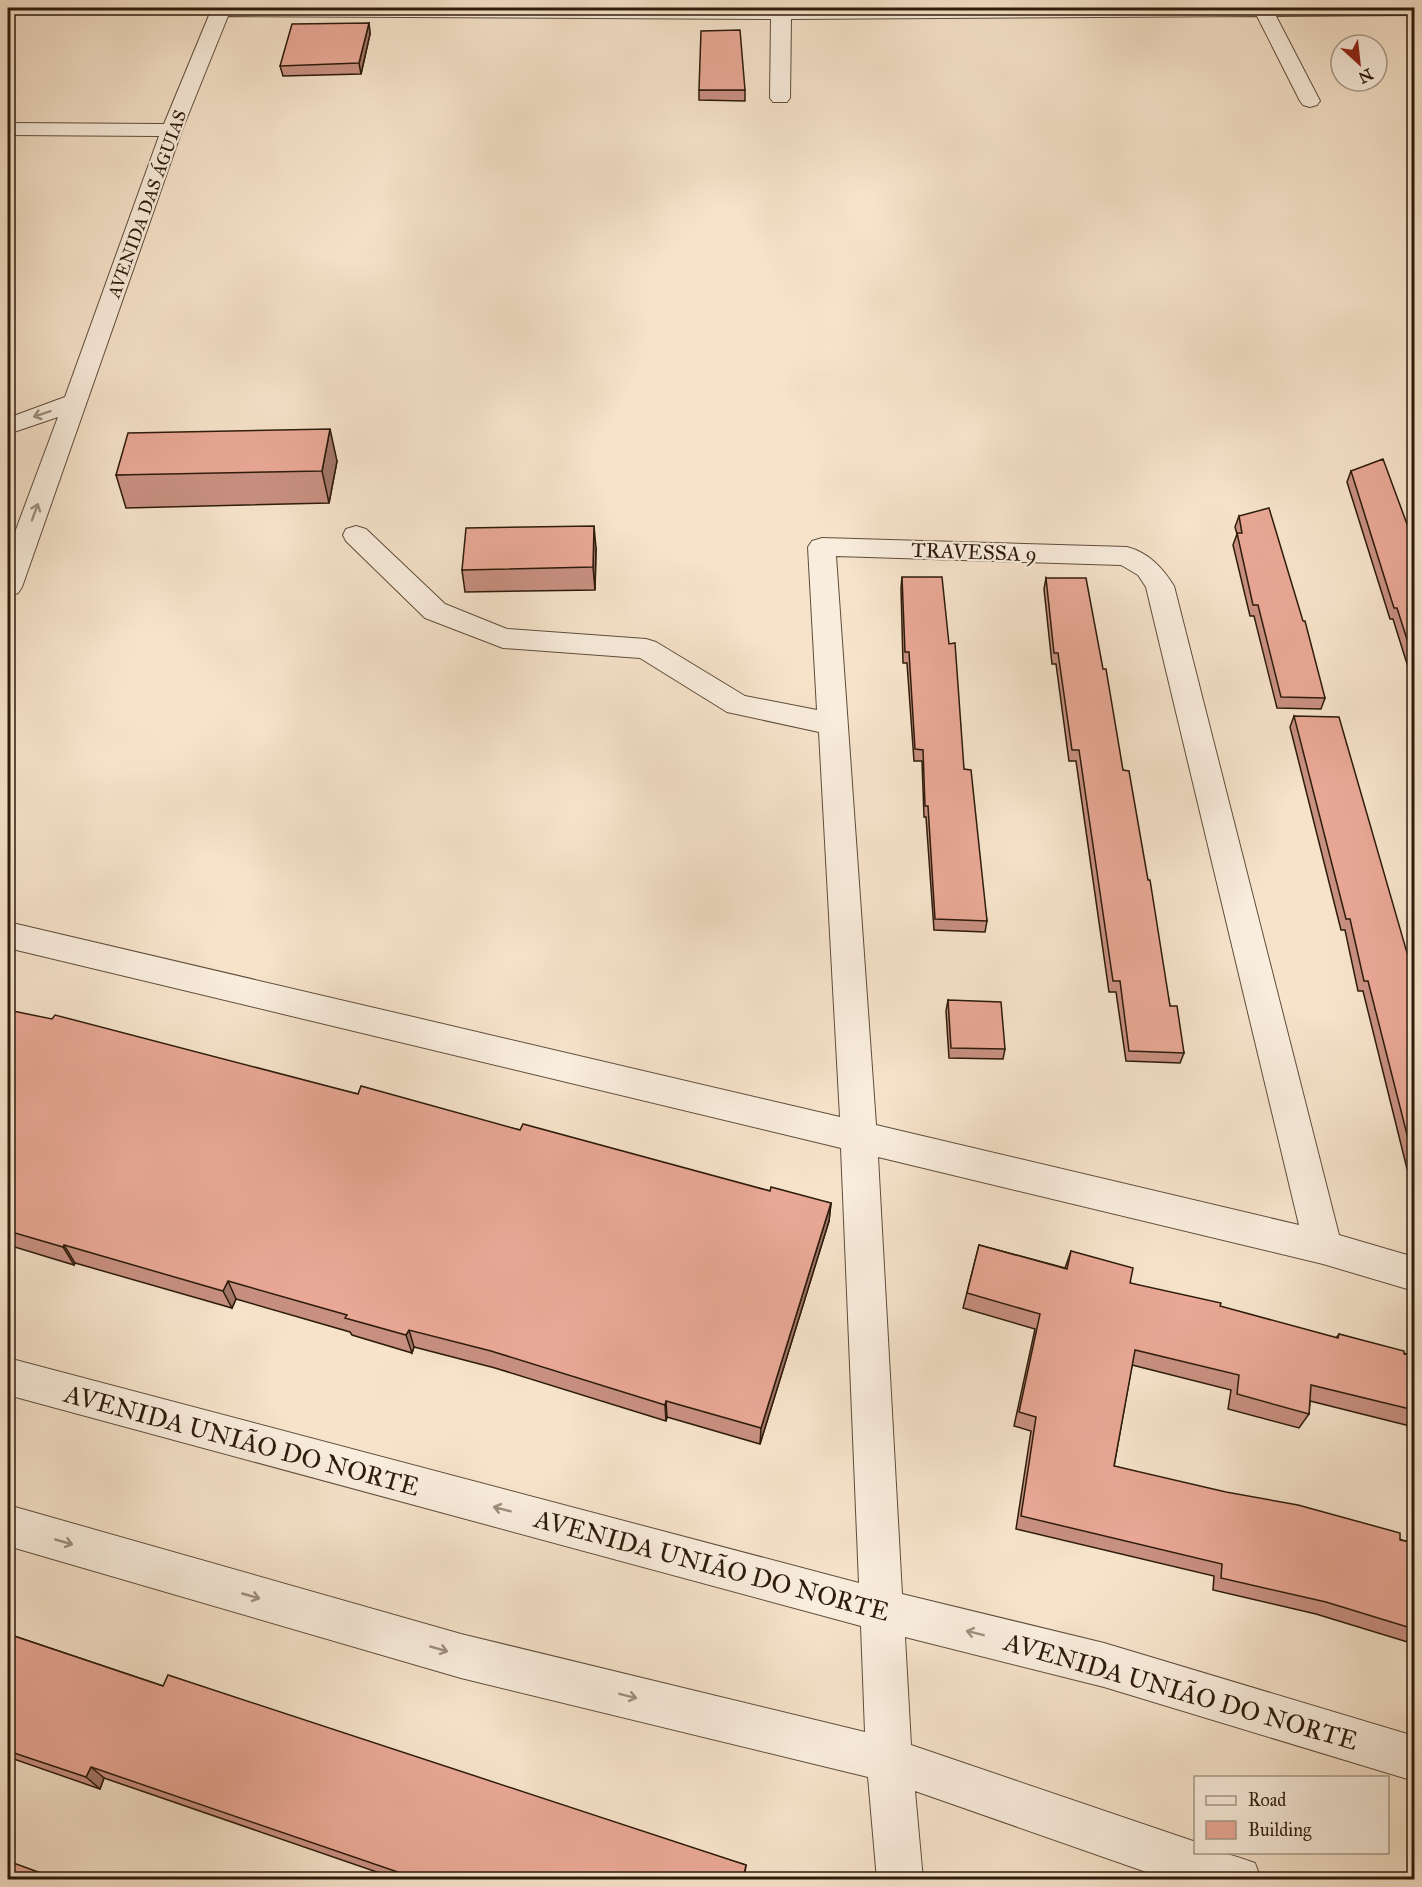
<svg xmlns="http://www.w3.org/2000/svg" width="1422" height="1887" font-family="'IM FELL Great Primer',serif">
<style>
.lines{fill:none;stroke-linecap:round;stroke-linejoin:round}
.minor-casing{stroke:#5f4d3b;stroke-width:2}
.minor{fill:#f9eddd;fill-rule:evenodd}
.wall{fill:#c89081;stroke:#2d1b0b;stroke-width:1.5}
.shaded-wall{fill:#a37669;stroke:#2d1b0b;stroke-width:1.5}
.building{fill:#e9a896;stroke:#2d1b0b;stroke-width:1.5}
.oneway{stroke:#9d8e7e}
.labels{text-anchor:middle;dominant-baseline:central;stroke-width:4.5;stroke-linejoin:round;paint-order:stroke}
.far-street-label{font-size:18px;fill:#2d1b0b;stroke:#f9eddd}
.street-label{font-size:21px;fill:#2d1b0b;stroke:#f9eddd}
.near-street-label{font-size:26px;fill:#2d1b0b;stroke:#f9eddd}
</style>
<rect width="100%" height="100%" fill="#f6e3ca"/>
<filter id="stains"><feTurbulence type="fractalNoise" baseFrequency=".00333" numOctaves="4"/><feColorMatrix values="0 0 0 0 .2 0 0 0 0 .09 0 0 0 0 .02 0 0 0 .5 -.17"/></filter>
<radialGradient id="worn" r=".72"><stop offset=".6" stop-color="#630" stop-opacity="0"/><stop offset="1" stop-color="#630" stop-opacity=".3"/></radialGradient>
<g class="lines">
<g class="minor-casing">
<path id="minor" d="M 212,8 L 1414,8 L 1414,15 L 1276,16 L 1320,101 L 1317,105 L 1310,107 L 1303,105 L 1300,101 L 1257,16 L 791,19 L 790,98 L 787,102 L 773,102 L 770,98 L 771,19 L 228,16 L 182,130 L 22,587 L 18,593 L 8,596 L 8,551 L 58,417 L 8,434 L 8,418 L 65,397 L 159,136 L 8,135 L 8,123 L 164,124 Z
M 356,526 L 366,529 L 445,604 L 507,629 L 646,639 L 656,642 L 745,696 L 817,710 L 808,547 L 812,541 L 822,538 L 1127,547 C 1149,553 1162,567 1174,586 L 1339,1235 L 1414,1257 L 1414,1291 L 1323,1264 L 878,1157 L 902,1594 L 1104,1643 L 1414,1736 L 1414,1781 L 1104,1687 L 905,1637 L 911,1745 L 1196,1842 L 1196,1852 C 1221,1852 1231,1854 1255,1863 L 1261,1880 L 1169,1880 L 915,1791 L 923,1880 L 877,1880 L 868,1777 L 461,1678 L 8,1546 L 8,1505 L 461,1634 L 865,1732 L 861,1626 L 8,1395 L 8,1358 L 859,1583 L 841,1148 L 8,948 L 8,922 L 840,1117 L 819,732 L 727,712 L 640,658 L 503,648 L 425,618 L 346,541 L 343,535 L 346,529 ZM 836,556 L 1121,565 L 1138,575 L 1146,587 L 1299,1225 L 876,1125 Z"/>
</g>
<use href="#minor" class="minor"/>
</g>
<path class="wall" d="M 369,23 L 370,34 L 361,74 L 283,76 L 280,66 Z
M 699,90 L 745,90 L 745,101 L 699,100 Z
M 337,461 L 329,503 L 126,508 L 116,475 Z
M 1351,471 L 1414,543 L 1414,682 L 1410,667 L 1408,667 L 1393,619 L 1390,619 L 1347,482 Z
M 1239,516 L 1325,698 L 1321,709 L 1277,708 L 1254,616 L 1250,616 L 1233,545 L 1237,534 L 1235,527 Z
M 596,548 L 595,590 L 465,592 L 462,570 Z
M 902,577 L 964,769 L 987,921 L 985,932 L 934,930 L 926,817 L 924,817 L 922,761 L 914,761 L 907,663 L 903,663 L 901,588 Z
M 1046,578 L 1123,770 L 1170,1006 L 1184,1053 L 1180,1063 L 1126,1061 L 1116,992 L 1109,992 L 1076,761 L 1069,761 L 1056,664 L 1052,664 L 1044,589 Z
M 1294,716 L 1414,977 L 1414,1197 L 1363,991 L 1358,991 L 1345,930 L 1341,930 L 1290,727 Z
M 948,1000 L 1005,1049 L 1003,1059 L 949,1058 L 946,1011 Z
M 8,1010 L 358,1094 L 520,1130 L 770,1191 L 831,1203 L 829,1221 L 760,1444 L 667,1417 L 666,1421 L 495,1368 L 414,1347 L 412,1353 L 352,1335 L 350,1332 L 236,1299 L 232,1308 L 75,1263 L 74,1265 L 8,1245 Z
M 979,1245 L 1065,1268 L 1071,1251 L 1130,1283 L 1336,1338 L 1339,1334 L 1414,1356 L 1414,1427 L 1310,1401 L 1309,1414 L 1299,1428 L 1228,1409 L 1231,1390 L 1132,1365 L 1114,1466 L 1414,1543 L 1414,1644 L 1316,1614 L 1213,1590 L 1214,1576 L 1016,1529 L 1031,1431 L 1014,1426 L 1035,1329 L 963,1308 Z
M 8,1634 L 163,1686 L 746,1865 L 744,1880 L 400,1880 L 104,1778 L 100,1789 L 8,1757 Z"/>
<path class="shaded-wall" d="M 369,23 L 370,34 L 361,74 L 359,63 Z
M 330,429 L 337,461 L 329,503 L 322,471 Z
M 594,526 L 596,548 L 595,590 L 593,567 Z
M 831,1203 L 829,1221 L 760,1444 L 761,1428 Z
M 64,1245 L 75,1263 L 74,1265 L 63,1247 Z
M 228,1281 L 236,1299 L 232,1308 L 223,1291 Z
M 409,1330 L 414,1347 L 412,1353 L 406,1335 Z
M 666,1401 L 667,1417 L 666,1421 L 665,1405 Z
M 91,1767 L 104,1778 L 100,1789 L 86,1777 Z"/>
<path class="building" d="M 369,23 L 359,63 L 280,66 L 292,24 Z
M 740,30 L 745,90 L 699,90 L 701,31 Z
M 330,429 L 322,471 L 116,475 L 128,433 Z
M 1383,459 L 1414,543 L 1414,655 L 1412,655 L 1397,608 L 1394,608 L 1351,471 Z
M 1269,508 L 1303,621 L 1305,621 L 1325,698 L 1281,697 L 1258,605 L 1253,605 L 1237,533 L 1242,533 L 1239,516 Z
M 594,526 L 593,567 L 462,570 L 466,528 Z
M 902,577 L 942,577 L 949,644 L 955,643 L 964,769 L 971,770 L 987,921 L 935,919 L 928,806 L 925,806 L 923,750 L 915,749 L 909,652 L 905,652 Z
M 1046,578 L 1086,578 L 1103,669 L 1106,669 L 1123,770 L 1129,771 L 1148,880 L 1150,880 L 1170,1006 L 1177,1006 L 1184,1053 L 1129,1051 L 1120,981 L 1113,981 L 1079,750 L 1072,750 L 1058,653 L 1054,653 Z
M 1294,716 L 1339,717 L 1414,977 L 1414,1162 L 1368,981 L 1364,981 L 1350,919 L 1346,919 Z
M 948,1000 L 1001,1002 L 1005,1049 L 951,1048 Z
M 8,1010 L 52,1019 L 55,1015 L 358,1094 L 361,1086 L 520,1130 L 523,1124 L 770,1191 L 771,1187 L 831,1203 L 761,1428 L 666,1401 L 665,1405 L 491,1351 L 409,1330 L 406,1335 L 345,1318 L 347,1315 L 228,1281 L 223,1291 L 64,1245 L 63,1247 L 8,1231 Z
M 979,1245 L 1067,1269 L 1071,1251 L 1133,1268 L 1130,1283 L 1221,1303 L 1220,1306 L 1338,1338 L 1339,1334 L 1404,1351 L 1404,1354 L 1414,1356 L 1414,1410 L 1311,1385 L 1309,1414 L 1237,1394 L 1239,1375 L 1135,1350 L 1114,1466 L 1226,1492 L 1298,1505 L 1400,1533 L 1400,1540 L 1414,1543 L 1414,1629 L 1326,1602 L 1221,1578 L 1222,1564 L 1021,1516 L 1036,1417 L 1019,1412 L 1040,1314 L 967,1293 Z
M 8,1634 L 163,1686 L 168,1675 L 746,1865 L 743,1880 L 421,1880 L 91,1767 L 86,1777 L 8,1751 Z
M 8,1861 L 60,1880 L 8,1880 Z"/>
<defs><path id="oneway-shaft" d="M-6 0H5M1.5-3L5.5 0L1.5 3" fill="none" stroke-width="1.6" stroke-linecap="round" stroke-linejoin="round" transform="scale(1.5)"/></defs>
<g class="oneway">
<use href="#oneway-shaft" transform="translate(42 414) rotate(161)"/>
<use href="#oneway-shaft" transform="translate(35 512) rotate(-70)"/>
<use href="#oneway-shaft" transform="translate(502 1509) rotate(-165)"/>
<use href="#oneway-shaft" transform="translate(64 1542) rotate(16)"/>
<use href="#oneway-shaft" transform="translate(251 1596) rotate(16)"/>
<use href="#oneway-shaft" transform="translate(975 1633) rotate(-166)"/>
<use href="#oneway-shaft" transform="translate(439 1649) rotate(16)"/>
<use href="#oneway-shaft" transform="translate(628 1696) rotate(14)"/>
</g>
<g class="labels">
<g class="far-street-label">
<text transform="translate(147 204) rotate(-70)">AVENIDA DAS ÁGUIAS</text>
</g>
<g class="street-label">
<text transform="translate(974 552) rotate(2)">TRAVESSA 9</text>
</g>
<g class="near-street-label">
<text transform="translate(242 1440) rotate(15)">AVENIDA UNIÃO DO NORTE</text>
<text transform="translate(712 1565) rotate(15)">AVENIDA UNIÃO DO NORTE</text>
<text transform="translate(1181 1691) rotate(16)">AVENIDA UNIÃO DO NORTE</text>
</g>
</g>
<rect width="1422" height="1887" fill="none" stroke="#f6e3ca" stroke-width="30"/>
<rect x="9" y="9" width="1404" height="1869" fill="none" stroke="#2d1b0b" stroke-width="3"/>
<rect x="15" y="15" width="1392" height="1857" fill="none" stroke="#2d1b0b" stroke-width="1.5"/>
<rect x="1194" y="1776" width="195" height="78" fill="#f9eddd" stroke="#a79989" stroke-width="1.5"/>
<rect x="1206" y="1796" width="30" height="9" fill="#f9eddd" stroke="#a79989" stroke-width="1.5"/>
<text x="1248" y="1806" font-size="18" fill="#2d1b0b">Road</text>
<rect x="1206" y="1821" width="30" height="18" fill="#e9a896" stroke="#a79989" stroke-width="1.5"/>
<text x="1248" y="1836" font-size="18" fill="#2d1b0b">Building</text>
<g transform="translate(1359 63) rotate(153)"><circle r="28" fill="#f9eddd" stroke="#a79989" stroke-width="1.5"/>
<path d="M0-4.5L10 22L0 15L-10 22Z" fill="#8f2418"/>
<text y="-9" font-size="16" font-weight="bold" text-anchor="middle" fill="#2d1b0b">N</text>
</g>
<rect width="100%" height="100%" filter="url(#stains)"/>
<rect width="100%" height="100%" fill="url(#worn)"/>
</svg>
